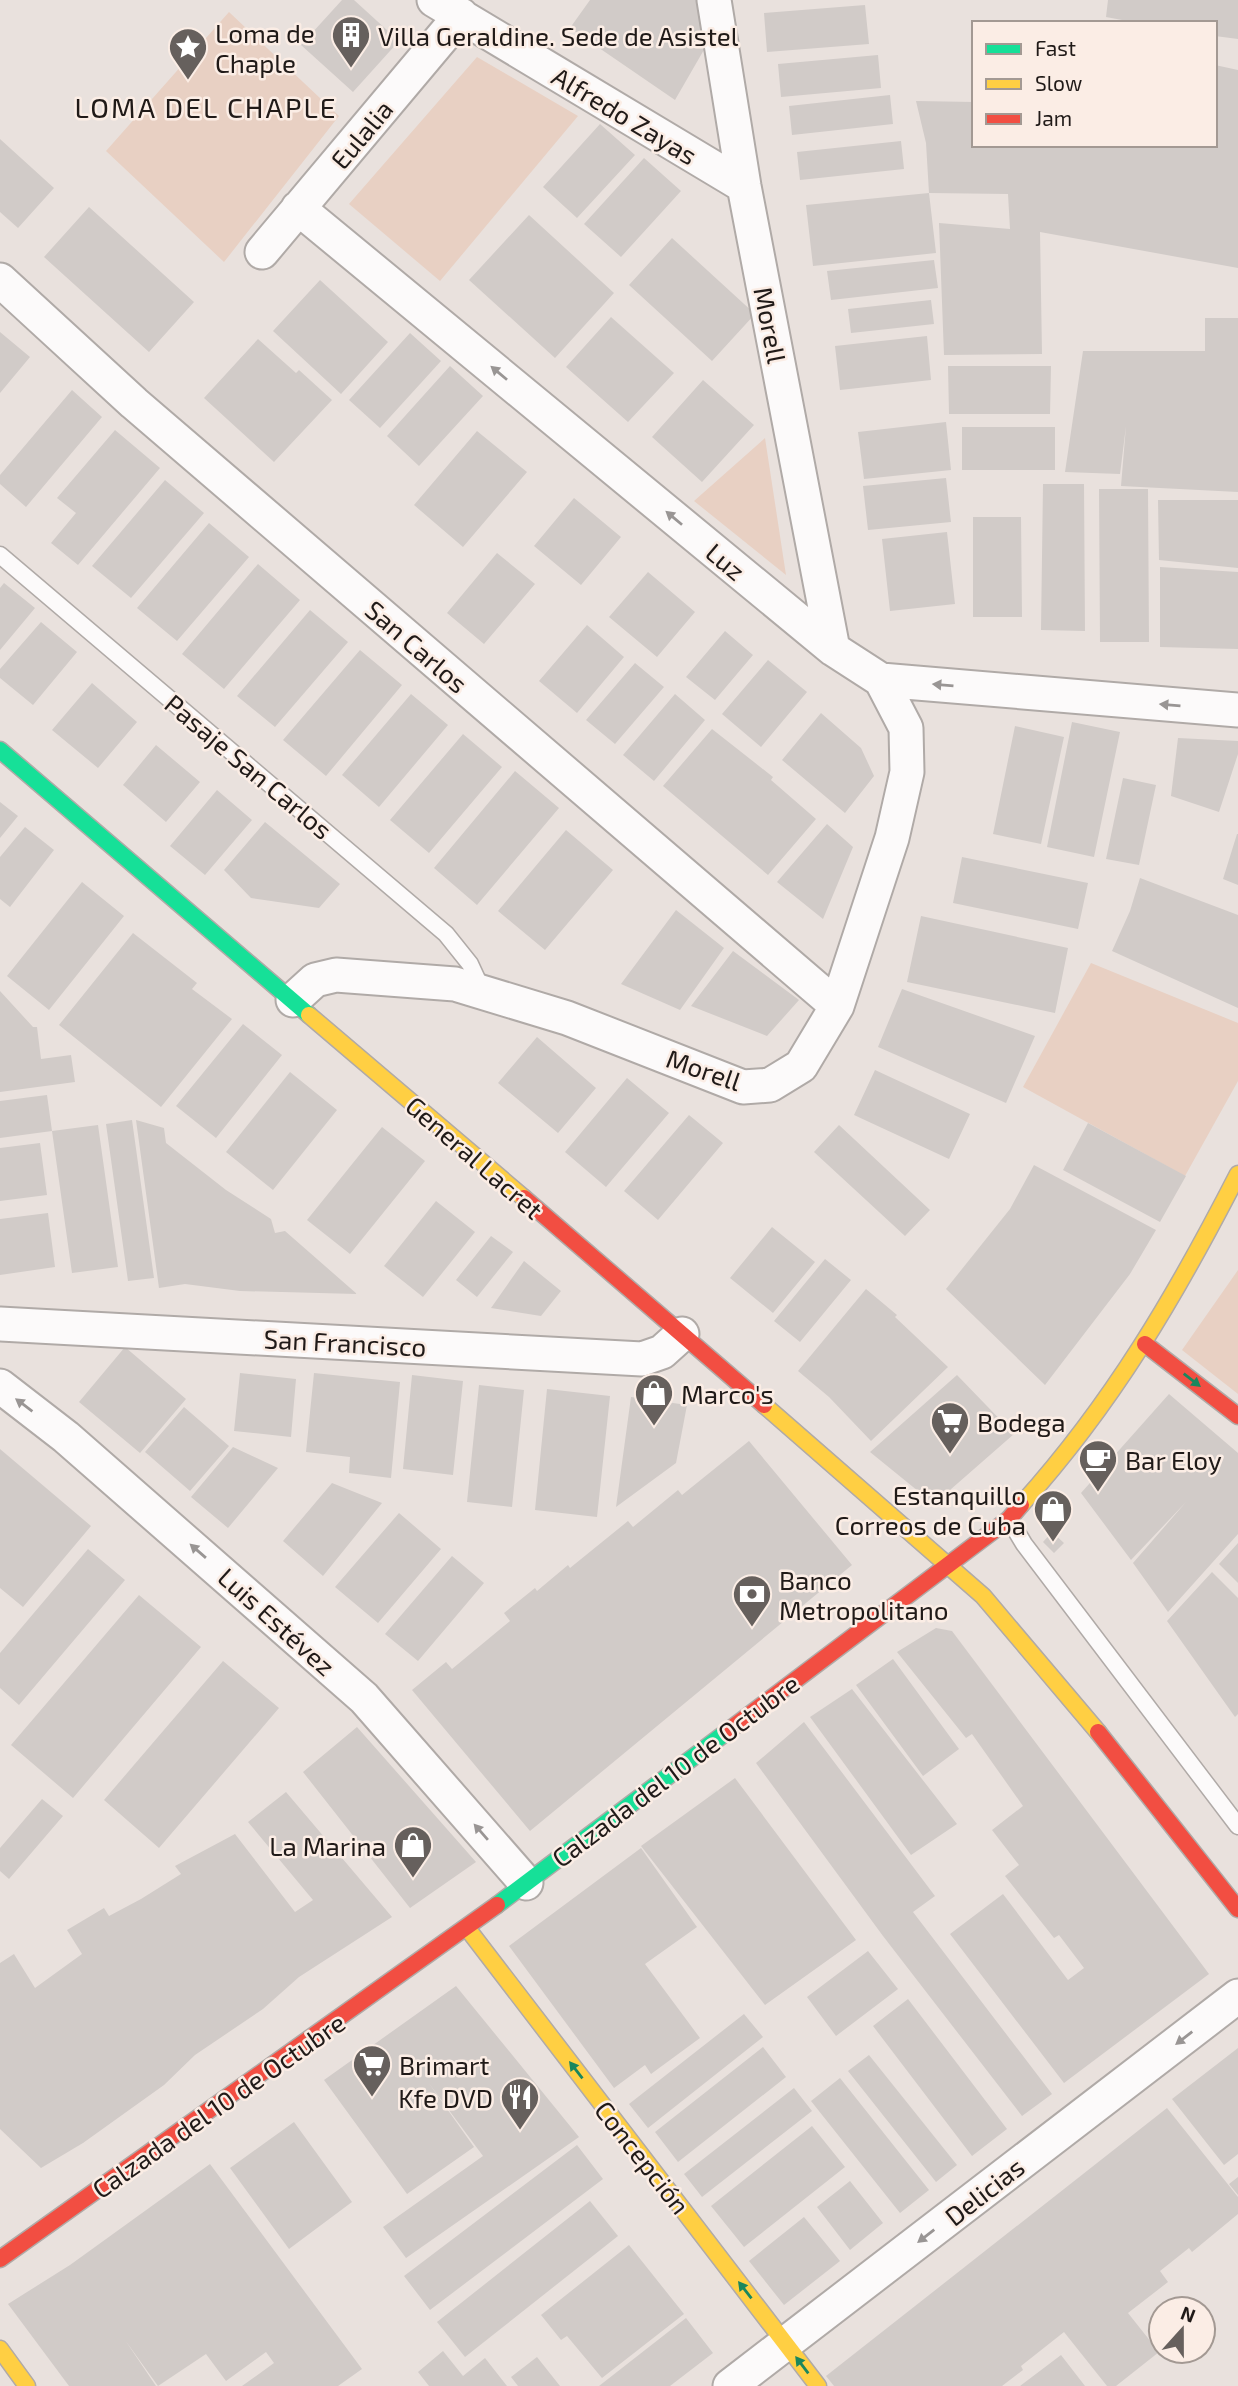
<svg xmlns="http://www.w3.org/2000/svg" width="1238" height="2386" font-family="'Exo 2',sans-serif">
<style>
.green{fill:#e8d0c3}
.building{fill:#d1cbc8}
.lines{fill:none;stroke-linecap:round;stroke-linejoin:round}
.lane-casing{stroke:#b0aaa7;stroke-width:19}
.street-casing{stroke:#b0aaa7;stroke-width:37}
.fast-casing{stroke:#b0aaa7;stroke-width:19}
.slow-casing{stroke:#b0aaa7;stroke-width:19}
.jam-casing{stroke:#b0aaa7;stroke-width:19}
.lane{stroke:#fcfafa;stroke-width:16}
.street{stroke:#fcfafa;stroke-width:33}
.fast{stroke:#16e098;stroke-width:16}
.slow{stroke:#ffcf43;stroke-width:16}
.jam{stroke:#f24e42;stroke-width:16}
.oneway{fill:#999594}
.oneway2{fill:#1a875e}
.labels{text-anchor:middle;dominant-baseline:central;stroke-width:5;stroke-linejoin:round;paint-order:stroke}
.poi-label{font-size:26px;fill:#201a18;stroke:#fbede5;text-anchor:start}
.street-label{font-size:26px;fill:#201a18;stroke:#fbede5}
.neighbourhood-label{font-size:28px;letter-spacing:2px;fill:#201a18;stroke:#fbede5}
</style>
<rect width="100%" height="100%" fill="#e9e1dd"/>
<path class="green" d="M 229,12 L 339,116 L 224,262 L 106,151 Z
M 477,57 L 578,116 L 440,281 L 349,204 Z
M 765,438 L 786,575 L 694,501 Z
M 1091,963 L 1238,1023 L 1238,1081 L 1185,1176 L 1023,1087 Z
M 1238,1270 L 1238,1394 L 1182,1350 Z"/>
<path class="building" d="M 342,0 L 354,0 L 399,41 L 353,92 L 301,45 Z
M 590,0 L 698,0 L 705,48 L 675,100 L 570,28 Z
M 1108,0 L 1238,0 L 1238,39 L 1215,36 L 1215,23 L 1138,23 L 1106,17 Z
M 865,5 L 869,44 L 767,52 L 764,13 Z
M 878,55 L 881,88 L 781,97 L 778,64 Z
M 1215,65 L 1238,70 L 1238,268 L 1040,232 L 1042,354 L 944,355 L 939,223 L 1010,229 L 1008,194 L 929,193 L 926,143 L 916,101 L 974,102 L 974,145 L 1215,145 Z
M 890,95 L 893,124 L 792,135 L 789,106 Z
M 600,124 L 635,155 L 577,218 L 543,187 Z
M 0,139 L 54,188 L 18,228 L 0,212 Z
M 901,141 L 904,169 L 800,180 L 797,152 Z
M 644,158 L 681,191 L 621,257 L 584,224 Z
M 929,193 L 936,253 L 813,266 L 806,205 Z
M 89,207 L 194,302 L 149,352 L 44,257 Z
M 529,215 L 614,293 L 555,358 L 469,280 Z
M 672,238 L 755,314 L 712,361 L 629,285 Z
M 934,260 L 938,288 L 831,300 L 827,271 Z
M 320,280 L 388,342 L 341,394 L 273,331 Z
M 931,300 L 934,324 L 851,333 L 848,309 Z
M 611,317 L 674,373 L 628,422 L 566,367 Z
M 1205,318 L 1238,318 L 1238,492 L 1121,486 L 1126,426 L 1120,474 L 1065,472 L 1083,351 L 1205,351 Z
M 0,332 L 30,357 L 0,393 Z
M 410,333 L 441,361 L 380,428 L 349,400 Z
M 927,336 L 931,380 L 840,390 L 835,346 Z
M 258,339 L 296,373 L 299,370 L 332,400 L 274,462 L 204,398 Z
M 450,366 L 483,396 L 419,466 L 387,436 Z
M 948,366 L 1051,366 L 1050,414 L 949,414 Z
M 703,380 L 754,425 L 702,482 L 652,437 Z
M 72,390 L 102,417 L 26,507 L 0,484 L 0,475 Z
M 946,422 L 951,470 L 864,479 L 858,432 Z
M 962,427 L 1055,427 L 1055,470 L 962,470 Z
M 115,430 L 160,468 L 78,565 L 51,543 L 76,513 L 57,498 Z
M 477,431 L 527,472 L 463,547 L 414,505 Z
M 946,478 L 951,522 L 868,530 L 863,486 Z
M 165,480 L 204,513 L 131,598 L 92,566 Z
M 1043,484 L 1084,484 L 1085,631 L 1041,630 Z
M 1099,489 L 1148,489 L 1149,642 L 1100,642 Z
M 574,498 L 621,537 L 581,585 L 534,546 Z
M 1158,500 L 1238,500 L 1238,568 L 1159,560 Z
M 973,517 L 1021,517 L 1022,617 L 973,617 Z
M 209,523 L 249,557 L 177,641 L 137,608 Z
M 947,532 L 955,604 L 890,611 L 882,539 Z
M 497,553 L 535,584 L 484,644 L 447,613 Z
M 258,564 L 300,600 L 224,689 L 182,654 Z
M 1160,567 L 1238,572 L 1238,649 L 1160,647 Z
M 648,572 L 695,612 L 657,657 L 609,617 Z
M 4,583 L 35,608 L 0,650 L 0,588 Z
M 310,610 L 348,642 L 275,727 L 237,696 Z
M 41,622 L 77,652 L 33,705 L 0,678 L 0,669 Z
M 587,625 L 624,657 L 577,713 L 539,681 Z
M 725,631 L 753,655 L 715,700 L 686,677 Z
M 360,650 L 402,685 L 326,776 L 283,740 Z
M 768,660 L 807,692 L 761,747 L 722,714 Z
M 635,663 L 664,687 L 615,744 L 586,720 Z
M 92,683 L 137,722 L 98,768 L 52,730 Z
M 411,694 L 448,725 L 379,807 L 342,775 Z
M 675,694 L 705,720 L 654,781 L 623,755 Z
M 821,713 L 861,748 L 874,776 L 845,813 L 782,760 Z
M 1072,722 L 1120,732 L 1094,857 L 1047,847 Z
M 1015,726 L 1064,737 L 1041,844 L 993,834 Z
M 712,729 L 773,777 L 771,780 L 816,819 L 768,875 L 663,786 Z
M 463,734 L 502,767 L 429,853 L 390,820 Z
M 1178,738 L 1238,741 L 1238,754 L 1219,812 L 1171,796 Z
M 156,745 L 200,782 L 166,822 L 123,785 Z
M 515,771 L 559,808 L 477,905 L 434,868 Z
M 1123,778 L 1156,785 L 1139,865 L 1106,859 Z
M 217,790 L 252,820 L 205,875 L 170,846 Z
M 0,802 L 18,816 L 0,838 Z
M 265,822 L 340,884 L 319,908 L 251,898 L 224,870 Z
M 827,824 L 853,847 L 823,919 L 777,882 Z
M 25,827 L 54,850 L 10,907 L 0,899 L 0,857 Z
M 566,830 L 613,870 L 545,950 L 498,911 Z
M 1237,834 L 1238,834 L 1238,885 L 1223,879 Z
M 962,857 L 1088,883 L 1078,929 L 953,903 Z
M 1140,878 L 1238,915 L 1238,1008 L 1112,951 L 1130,911 Z
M 82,882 L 124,916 L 49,1010 L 7,976 Z
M 676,910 L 724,948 L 680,1010 L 621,984 Z
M 921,916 L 1068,948 L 1055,1013 L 907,982 Z
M 133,933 L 197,983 L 192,989 L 232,1019 L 161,1107 L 59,1025 Z
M 733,951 L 799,1000 L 767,1036 L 691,1006 Z
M 902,989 L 1035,1036 L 1006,1103 L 878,1047 Z
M 0,991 L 33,1027 L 37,1027 L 41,1059 L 71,1055 L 75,1082 L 0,1092 Z
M 243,1024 L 282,1055 L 216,1138 L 176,1106 Z
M 537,1037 L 596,1088 L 558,1133 L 498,1083 Z
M 875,1070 L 970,1114 L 949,1159 L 854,1115 Z
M 290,1072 L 337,1110 L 273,1190 L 226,1152 Z
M 627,1078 L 669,1113 L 606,1187 L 565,1152 Z
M 47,1095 L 52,1131 L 0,1138 L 0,1101 Z
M 689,1115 L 723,1143 L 658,1220 L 624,1191 Z
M 132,1120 L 154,1278 L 128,1281 L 106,1124 Z
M 136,1120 L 164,1128 L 166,1143 L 226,1190 L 271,1219 L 275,1233 L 285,1231 L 357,1294 L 240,1291 L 185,1284 L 159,1288 Z
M 1088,1123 L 1186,1176 L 1160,1222 L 1063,1170 Z
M 98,1125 L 118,1267 L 72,1273 L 52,1131 Z
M 839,1125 L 930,1210 L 905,1236 L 814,1152 Z
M 382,1127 L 425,1161 L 350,1254 L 307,1220 Z
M 40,1143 L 47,1195 L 0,1201 L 0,1148 Z
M 1034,1165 L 1156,1230 L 1130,1274 L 1045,1385 L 946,1289 L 1010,1209 Z
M 436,1201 L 475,1232 L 423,1297 L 384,1266 Z
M 48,1213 L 55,1267 L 0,1275 L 0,1219 Z
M 772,1227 L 815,1262 L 773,1313 L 730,1278 Z
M 491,1236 L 513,1252 L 477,1297 L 456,1280 Z
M 825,1259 L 851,1280 L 800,1342 L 774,1321 Z
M 524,1261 L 561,1291 L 541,1316 L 491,1308 Z
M 866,1289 L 897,1315 L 895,1317 L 948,1367 L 871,1441 L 829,1397 L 798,1371 Z
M 125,1347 L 186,1399 L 140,1453 L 79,1402 Z
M 240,1373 L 296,1379 L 291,1437 L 234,1431 Z
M 314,1373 L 400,1382 L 391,1478 L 349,1473 L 350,1457 L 306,1452 Z
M 412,1375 L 463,1381 L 453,1475 L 403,1469 Z
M 957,1375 L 1014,1434 L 934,1504 L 870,1452 Z
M 479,1385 L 524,1390 L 512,1507 L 467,1502 Z
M 547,1389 L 610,1396 L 597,1517 L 535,1510 Z
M 1169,1394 L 1238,1453 L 1238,1534 L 1168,1612 L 1133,1563 L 1186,1502 L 1131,1560 L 1081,1493 Z
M 631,1397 L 687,1405 L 676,1463 L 616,1507 Z
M 184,1407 L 229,1446 L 190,1491 L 145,1452 Z
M 749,1441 L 852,1565 L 530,1831 L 412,1690 L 446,1662 L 452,1669 L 510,1621 L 504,1613 L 535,1588 L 537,1591 L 568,1565 L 570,1568 L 628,1521 L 633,1527 L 678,1490 L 682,1495 Z
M 233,1447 L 278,1468 L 228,1528 L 191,1497 Z
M 0,1449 L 91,1526 L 23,1607 L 0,1588 Z
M 332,1483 L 382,1503 L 323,1576 L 283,1541 Z
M 399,1513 L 441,1549 L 378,1623 L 335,1587 Z
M 1052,1532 L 1064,1543 L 1054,1553 L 1043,1542 Z
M 1238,1543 L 1238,1583 L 1219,1564 Z
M 88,1549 L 125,1580 L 19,1705 L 0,1688 L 0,1653 Z
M 452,1556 L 484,1583 L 418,1661 L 385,1634 Z
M 1212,1572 L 1238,1598 L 1238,1714 L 1235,1717 L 1167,1621 Z
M 139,1595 L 201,1647 L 73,1798 L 11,1745 Z
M 936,1628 L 952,1631 L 1209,1974 L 1064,2083 L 950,1934 L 1003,1894 L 1068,1980 L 1084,1968 L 1059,1935 L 1054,1938 L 1005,1876 L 1019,1865 L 992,1830 L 1023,1806 L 972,1734 L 966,1738 L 897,1652 Z
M 893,1659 L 959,1749 L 923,1776 L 856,1685 Z
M 223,1661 L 279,1708 L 159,1848 L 104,1800 Z
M 852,1689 L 957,1824 L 911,1855 L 810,1717 Z
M 804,1722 L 935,1896 L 913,1912 L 1052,2094 L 1022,2116 L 883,1936 L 756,1763 Z
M 357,1727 L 476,1862 L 410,1908 L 303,1772 Z
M 735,1778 L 856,1940 L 765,2005 L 641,1846 Z
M 286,1792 L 392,1917 L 299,1977 L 263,2009 L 195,2055 L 164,2085 L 83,2143 L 41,2168 L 0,2129 L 0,1963 L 14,1954 L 35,1988 L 82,1954 L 67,1930 L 104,1908 L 109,1916 L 141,1899 L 181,1874 L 175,1866 L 235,1834 L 295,1912 L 313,1900 L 248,1822 Z
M 42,1799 L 63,1816 L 9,1879 L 0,1871 L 0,1848 Z
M 641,1848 L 697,1927 L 645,1964 L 700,2038 L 651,2074 L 645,2065 L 614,2088 L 509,1946 Z
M 868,1951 L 898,1989 L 836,2036 L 807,1997 Z
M 456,1986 L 579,2137 L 406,2258 L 383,2227 L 483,2156 L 428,2082 L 474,2147 L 407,2194 L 324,2080 Z
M 908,1999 L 1007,2129 L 972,2156 L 873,2026 Z
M 744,2014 L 763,2037 L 648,2128 L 629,2104 Z
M 763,2047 L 786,2077 L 678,2162 L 655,2132 Z
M 1238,2048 L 1238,2154 L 1224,2165 L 1172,2099 Z
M 869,2055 L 957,2165 L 936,2182 L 848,2071 Z
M 840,2078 L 929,2190 L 900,2213 L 811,2101 Z
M 794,2088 L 812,2111 L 702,2197 L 684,2174 Z
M 1167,2108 L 1238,2197 L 1238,2214 L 1192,2252 L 1189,2248 L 1160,2271 L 1168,2282 L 1128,2313 L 1159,2352 L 1116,2386 L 1107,2386 L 1064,2332 L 1021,2366 L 1023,2370 L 1002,2386 L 834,2386 L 826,2376 Z
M 294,2122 L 352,2202 L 289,2249 L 230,2168 Z
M 812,2126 L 845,2167 L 744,2247 L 711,2206 Z
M 577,2145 L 603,2179 L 430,2310 L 404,2276 Z
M 210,2164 L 362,2369 L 338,2386 L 242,2386 L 274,2363 L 266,2352 L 226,2381 L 206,2354 L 158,2386 L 125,2340 L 156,2386 L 69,2386 L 8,2304 L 70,2265 Z
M 1238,2177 L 1238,2195 L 1229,2184 Z
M 850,2181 L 883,2223 L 850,2250 L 817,2207 Z
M 590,2201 L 618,2236 L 465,2357 L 437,2322 Z
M 804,2217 L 840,2261 L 784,2305 L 749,2261 Z
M 629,2245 L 684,2314 L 602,2378 L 567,2336 L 561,2340 L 541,2315 Z
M 686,2318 L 713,2353 L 670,2386 L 599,2386 Z
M 443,2351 L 463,2376 L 485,2358 L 507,2386 L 429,2386 L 418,2372 Z
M 1061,2355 L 1085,2386 L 1020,2386 Z
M 537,2357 L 560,2386 L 518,2386 L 511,2377 Z"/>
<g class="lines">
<g class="lane-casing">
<path id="lane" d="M 0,555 L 446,934 L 470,964 L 482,990
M 1009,1519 L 1024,1544 L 1238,1826"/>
</g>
<g class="street-casing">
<path id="street" d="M 434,0 L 744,186
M 714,0 L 744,186 L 833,649
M 298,208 L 833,649 L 881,680 L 1238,710
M 262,252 L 461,15
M 0,280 L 134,403 L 837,1006
M 293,1000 L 315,980 L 336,975 L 455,984 L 567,1018 L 743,1087 L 770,1085 L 801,1066 L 837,1006 L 892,838 L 907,772 L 906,728 L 881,680
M 0,1324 L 642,1359 L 662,1352 L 682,1334
M 0,1386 L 66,1437 L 364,1698 L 526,1883
M 730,2386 L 1238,1996"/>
</g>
<g class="fast-casing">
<path id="fast" d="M 0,750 L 309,1015
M 497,1905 L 728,1731"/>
</g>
<g class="slow-casing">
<path id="slow" d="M 309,1015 L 524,1198
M 764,1405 L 983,1596 L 1098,1732
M 1021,1505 C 1113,1403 1176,1295 1238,1174
M 467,1928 L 818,2386
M 0,2349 L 27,2386"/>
</g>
<g class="jam-casing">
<path id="jam" d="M 524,1198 L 764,1405
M 1145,1344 L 1238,1416
M 728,1731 L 1009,1519 L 1021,1505
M 1098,1732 L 1238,1909
M 0,2259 L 497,1905"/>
</g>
<use href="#lane" class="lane"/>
<use href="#street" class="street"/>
<use href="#fast" class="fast"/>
<use href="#slow" class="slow"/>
<use href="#jam" class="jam"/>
</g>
<defs><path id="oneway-solid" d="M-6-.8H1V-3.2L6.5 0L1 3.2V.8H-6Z" transform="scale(1.75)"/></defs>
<g class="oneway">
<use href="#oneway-solid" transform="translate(499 373) rotate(-140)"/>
<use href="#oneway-solid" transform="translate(674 518) rotate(-140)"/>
<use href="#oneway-solid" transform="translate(943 685) rotate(-175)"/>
<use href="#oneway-solid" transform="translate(1170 705) rotate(-175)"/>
<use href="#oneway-solid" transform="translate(24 1405) rotate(-143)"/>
<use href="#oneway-solid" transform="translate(198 1551) rotate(-139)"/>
<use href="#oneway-solid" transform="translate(481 1832) rotate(-131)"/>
<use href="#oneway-solid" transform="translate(1184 2038) rotate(142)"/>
<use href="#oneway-solid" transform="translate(926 2236) rotate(142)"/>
</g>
<g class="oneway2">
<use href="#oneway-solid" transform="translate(1192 1380) rotate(38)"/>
<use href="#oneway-solid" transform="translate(576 2070) rotate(-128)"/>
<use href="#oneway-solid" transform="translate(745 2290) rotate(-128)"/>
<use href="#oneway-solid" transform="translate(802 2365) rotate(-127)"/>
</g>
<defs>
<g id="building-pin" transform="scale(2.0125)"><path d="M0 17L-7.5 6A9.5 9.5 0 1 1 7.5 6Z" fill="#66605d" stroke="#fbede5"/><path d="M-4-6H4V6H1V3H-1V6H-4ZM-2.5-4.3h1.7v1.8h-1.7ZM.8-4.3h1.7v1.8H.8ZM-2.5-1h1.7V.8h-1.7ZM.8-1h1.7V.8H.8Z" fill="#fff"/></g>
<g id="sight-pin" transform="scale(2.0125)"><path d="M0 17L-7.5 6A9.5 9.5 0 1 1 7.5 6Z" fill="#66605d" stroke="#fbede5"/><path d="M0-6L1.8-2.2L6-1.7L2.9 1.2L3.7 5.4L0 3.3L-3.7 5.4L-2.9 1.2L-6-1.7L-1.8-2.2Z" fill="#fff"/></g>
<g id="shop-pin" transform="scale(2.0125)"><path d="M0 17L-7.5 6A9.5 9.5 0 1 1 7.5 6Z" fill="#66605d" stroke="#fbede5"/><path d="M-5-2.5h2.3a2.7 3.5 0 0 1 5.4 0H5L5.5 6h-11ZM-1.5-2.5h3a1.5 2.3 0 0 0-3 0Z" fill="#fff"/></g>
<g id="supermarket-pin" transform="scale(2.0125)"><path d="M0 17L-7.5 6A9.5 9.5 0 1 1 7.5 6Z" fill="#66605d" stroke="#fbede5"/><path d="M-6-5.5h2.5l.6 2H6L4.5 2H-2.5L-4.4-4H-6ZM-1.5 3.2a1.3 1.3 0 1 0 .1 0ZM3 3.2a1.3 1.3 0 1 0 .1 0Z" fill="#fff"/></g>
<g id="cafe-pin" transform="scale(2.0125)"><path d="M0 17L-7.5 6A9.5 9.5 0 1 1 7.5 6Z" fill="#66605d" stroke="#fbede5"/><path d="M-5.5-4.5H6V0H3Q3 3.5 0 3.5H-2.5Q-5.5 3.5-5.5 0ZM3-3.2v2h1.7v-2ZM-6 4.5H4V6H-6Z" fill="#fff"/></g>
<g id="bank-pin" transform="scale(2.0125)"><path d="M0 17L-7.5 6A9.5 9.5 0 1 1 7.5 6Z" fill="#66605d" stroke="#fbede5"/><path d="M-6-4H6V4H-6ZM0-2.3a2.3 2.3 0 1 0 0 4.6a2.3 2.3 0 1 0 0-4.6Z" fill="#fff"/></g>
<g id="restaurant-pin" transform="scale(2.0125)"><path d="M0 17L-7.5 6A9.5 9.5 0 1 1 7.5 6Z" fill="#66605d" stroke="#fbede5"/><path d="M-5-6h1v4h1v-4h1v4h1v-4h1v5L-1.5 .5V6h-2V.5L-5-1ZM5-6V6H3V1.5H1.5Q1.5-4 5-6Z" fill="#fff"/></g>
</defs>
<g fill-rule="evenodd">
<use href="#building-pin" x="351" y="35"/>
<use href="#sight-pin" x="188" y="47"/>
<use href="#shop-pin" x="654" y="1393"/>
<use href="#supermarket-pin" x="950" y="1421"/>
<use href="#cafe-pin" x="1098" y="1459"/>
<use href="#shop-pin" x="1053" y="1509"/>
<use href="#bank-pin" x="752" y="1594"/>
<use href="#shop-pin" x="413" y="1845"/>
<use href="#supermarket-pin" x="372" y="2064"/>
<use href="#restaurant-pin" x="520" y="2097"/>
</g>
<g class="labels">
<g class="poi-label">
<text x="215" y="32">Loma de<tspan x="215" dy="30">Chaple</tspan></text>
<text x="378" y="35">Villa Geraldine. Sede de Asistel</text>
<text x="681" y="1393">Marco's</text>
<text x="977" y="1421">Bodega</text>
<text x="1125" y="1459">Bar Eloy</text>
<text x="1026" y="1494" text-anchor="end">Estanquillo<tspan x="1026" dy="30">Correos de Cuba</tspan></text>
<text x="779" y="1579">Banco<tspan x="779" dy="30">Metropolitano</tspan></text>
<text x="386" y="1845" text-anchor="end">La Marina</text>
<text x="399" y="2064">Brimart</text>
<text x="493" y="2097" text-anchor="end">Kfe DVD</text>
</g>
<g class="street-label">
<text transform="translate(625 115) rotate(31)">Alfredo Zayas</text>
<text transform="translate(361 134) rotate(-50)">Eulalia</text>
<text transform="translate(771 325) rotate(79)">Morell</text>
<text transform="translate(726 561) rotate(40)">Luz</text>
<text transform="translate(417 646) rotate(41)">San Carlos</text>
<text transform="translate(249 766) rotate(40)">Pasaje San Carlos</text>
<text transform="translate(704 1069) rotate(19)">Morell</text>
<text transform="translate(475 1157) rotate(41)">General Lacret</text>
<text transform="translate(345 1342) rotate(3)">San Francisco</text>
<text transform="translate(277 1621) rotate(42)">Luis Estévez</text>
<text transform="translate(675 1770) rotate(-37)">Calzada del 10 de Octubre</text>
<text transform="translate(218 2105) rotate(-35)">Calzada del 10 de Octubre</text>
<text transform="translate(643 2157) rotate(52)">Concepción</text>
<text transform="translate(984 2191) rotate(-38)">Delicias</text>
</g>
<g class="neighbourhood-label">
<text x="206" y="107">LOMA DEL CHAPLE</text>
</g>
</g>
<rect x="972" y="21" width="245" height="126" fill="#fbede5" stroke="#a39993" stroke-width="2"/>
<rect x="986" y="44" width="35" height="10" fill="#16e098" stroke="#a39993" stroke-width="2"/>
<text x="1035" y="56" font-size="21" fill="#201a18">Fast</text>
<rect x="986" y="79" width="35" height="10" fill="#ffcf43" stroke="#a39993" stroke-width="2"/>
<text x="1035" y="91" font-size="21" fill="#201a18">Slow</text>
<rect x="986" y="114" width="35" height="10" fill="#f24e42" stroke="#a39993" stroke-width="2"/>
<text x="1035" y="126" font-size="21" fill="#201a18">Jam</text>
<g transform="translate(1182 2330) rotate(21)"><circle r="33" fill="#fbede5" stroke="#a39993" stroke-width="2"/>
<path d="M0-5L12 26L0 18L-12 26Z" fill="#66605d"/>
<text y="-10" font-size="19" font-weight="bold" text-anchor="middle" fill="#201a18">N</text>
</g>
</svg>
